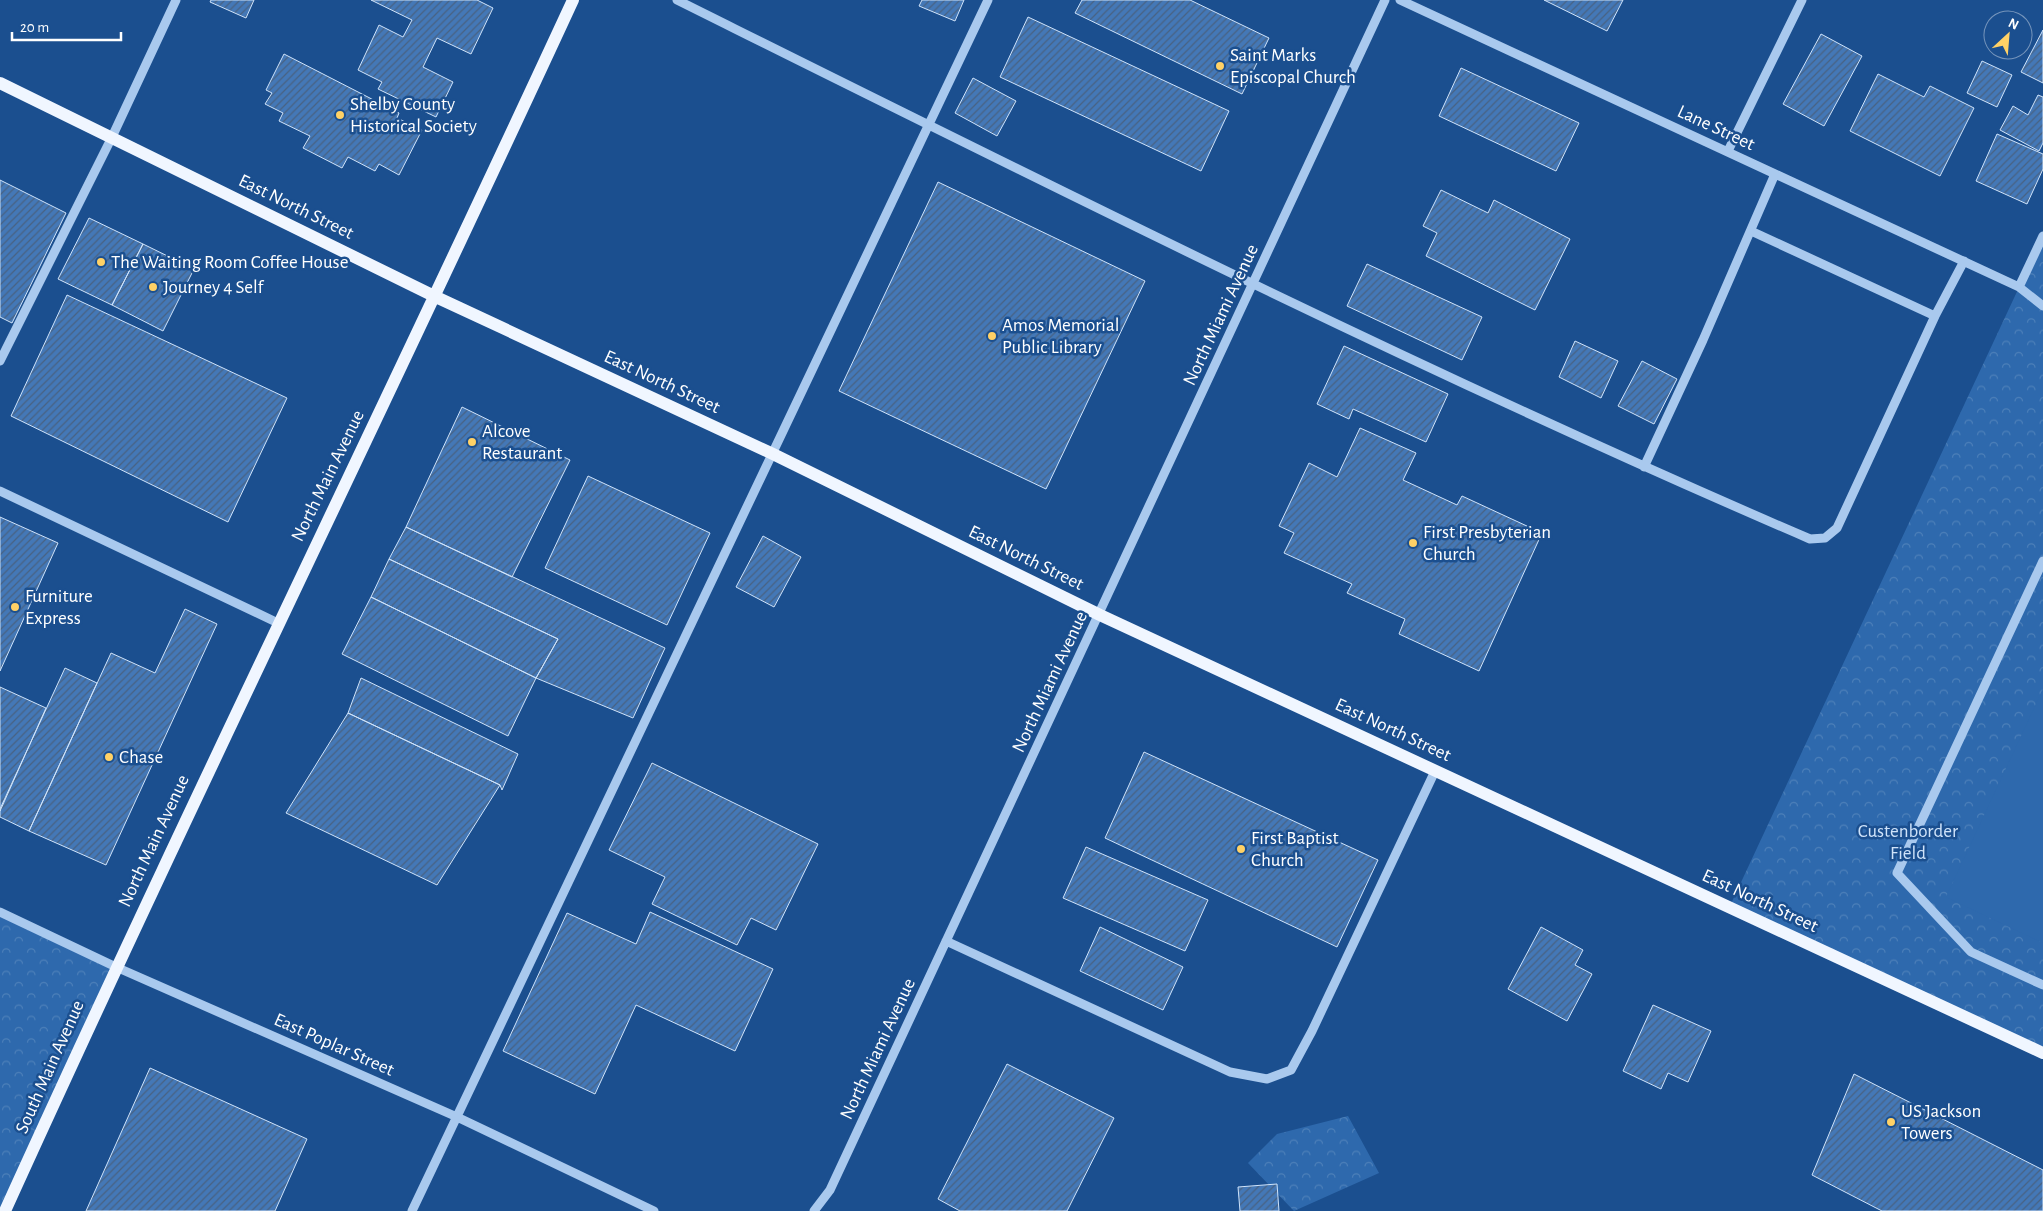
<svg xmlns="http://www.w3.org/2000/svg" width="2043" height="1211" font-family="'Alegreya Sans',sans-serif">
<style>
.park{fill:url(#park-crowns)}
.pitch{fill:#2e69ad}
.building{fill:url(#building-hatch);stroke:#cfe3fa}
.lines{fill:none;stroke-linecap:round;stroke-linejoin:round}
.minor{stroke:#a9c9ee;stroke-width:9}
.major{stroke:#f0f6ff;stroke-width:12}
.poi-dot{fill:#ffd166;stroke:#1b4f8f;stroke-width:2}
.labels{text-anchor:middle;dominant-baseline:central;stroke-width:5;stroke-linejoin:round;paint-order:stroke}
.poi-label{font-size:19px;fill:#fff;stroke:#1b4f8f;text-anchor:start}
.street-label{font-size:19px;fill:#fff;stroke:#1b4f8f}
.park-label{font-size:19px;fill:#cfe3fa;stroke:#1b4f8f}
</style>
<defs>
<pattern id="park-crowns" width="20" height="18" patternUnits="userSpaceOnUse" patternTransform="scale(1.25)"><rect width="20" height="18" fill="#2e69ad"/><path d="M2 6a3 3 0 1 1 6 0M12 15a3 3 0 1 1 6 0" fill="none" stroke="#4d80b9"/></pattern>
<pattern id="building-hatch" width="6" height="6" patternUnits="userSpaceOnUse" patternTransform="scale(1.25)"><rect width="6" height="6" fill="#4478b7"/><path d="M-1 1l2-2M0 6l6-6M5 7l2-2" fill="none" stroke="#486282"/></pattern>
</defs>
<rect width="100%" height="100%" fill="#1b4f8f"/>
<path class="park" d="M 2043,236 L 2043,1053 L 1729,908 Z
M 0,912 L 116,967 L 0,1211 Z
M 1348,1116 L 1379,1173 L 1294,1211 L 1248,1163 L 1277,1134 Z"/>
<path class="pitch" d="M 2043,689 L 2043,943 L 1946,897 Z"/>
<path class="building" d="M 211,0 L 254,0 L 246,18 L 210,2 Z
M 371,0 L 477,0 L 493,8 L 471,54 L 437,38 L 423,67 L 453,82 L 436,117 L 378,89 L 382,82 L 358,70 L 379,25 L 403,37 L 412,20 Z
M 922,0 L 964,0 L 955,21 L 919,6 Z
M 1082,0 L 1190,0 L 1269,38 L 1242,94 L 1075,13 Z
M 1544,0 L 1623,0 L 1607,31 Z
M 1028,17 L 1229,111 L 1201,171 L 1000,77 Z
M 2043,30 L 2043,83 L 2021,72 Z
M 1821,34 L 1862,56 L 1824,126 L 1783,104 Z
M 284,54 L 399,113 L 397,118 L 422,130 L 399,175 L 379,164 L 375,171 L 348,157 L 342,168 L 303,148 L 310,136 L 279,121 L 283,113 L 265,104 L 272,93 L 266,90 Z
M 1982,61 L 2012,75 L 1997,107 L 1967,93 Z
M 1461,68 L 1579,123 L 1556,171 L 1439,116 Z
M 1878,74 L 1924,97 L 1930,86 L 1974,108 L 1940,176 L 1850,131 Z
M 973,78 L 1016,101 L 997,136 L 955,113 Z
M 2038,95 L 2043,97 L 2043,143 L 2039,151 L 2000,130 L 2013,106 L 2028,115 Z
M 1997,134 L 2043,154 L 2043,169 L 2027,204 L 1976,181 Z
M 0,180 L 66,213 L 12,323 L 0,317 Z
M 938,182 L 1145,281 L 1046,489 L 839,391 Z
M 1441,190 L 1488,213 L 1494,200 L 1570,239 L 1535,310 L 1426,256 L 1437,233 L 1423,226 Z
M 89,218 L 143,244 L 112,305 L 58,279 Z
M 143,244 L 194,269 L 163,331 L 112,305 Z
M 1367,264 L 1482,317 L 1462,360 L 1347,306 Z
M 67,295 L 287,398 L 228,522 L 11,416 Z
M 1575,341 L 1618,361 L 1601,398 L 1559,377 Z
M 1344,346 L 1448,394 L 1426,442 L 1353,409 L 1349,419 L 1317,404 Z
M 1642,361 L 1677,379 L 1654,424 L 1618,406 Z
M 462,407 L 570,460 L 512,577 L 406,527 Z
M 1360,428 L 1416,453 L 1403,480 L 1457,505 L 1462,496 L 1542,533 L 1479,671 L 1399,634 L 1405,619 L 1347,593 L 1352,584 L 1284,553 L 1294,533 L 1279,526 L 1309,463 L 1337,477 Z
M 588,476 L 710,533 L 667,625 L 545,568 Z
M 0,517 L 58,543 L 0,671 Z
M 406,527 L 665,648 L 633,718 L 536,678 L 558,639 L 389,559 Z
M 763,536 L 801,557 L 774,607 L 736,587 Z
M 389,559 L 558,639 L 536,678 L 371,597 Z
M 371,597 L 536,678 L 508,736 L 342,654 Z
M 185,609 L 217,624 L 106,865 L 29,831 L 111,653 L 155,673 Z
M 65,668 L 97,683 L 29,831 L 0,817 L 0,809 Z
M 361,678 L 518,754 L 502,790 L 500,785 L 348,713 Z
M 0,687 L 46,708 L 0,811 Z
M 348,713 L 500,785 L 437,885 L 286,813 Z
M 1144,752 L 1378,860 L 1337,947 L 1105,838 Z
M 652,763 L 818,844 L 776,930 L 751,918 L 737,945 L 652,904 L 665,877 L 609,850 Z
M 1086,847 L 1208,900 L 1185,951 L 1063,898 Z
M 650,912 L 773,969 L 735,1051 L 636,1005 L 595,1094 L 503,1051 L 567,913 L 636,944 Z
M 1100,927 L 1183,967 L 1163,1010 L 1080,971 Z
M 1541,927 L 1583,950 L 1575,965 L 1592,974 L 1567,1021 L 1508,989 Z
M 1653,1005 L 1711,1031 L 1688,1082 L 1668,1073 L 1661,1089 L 1623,1071 Z
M 1007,1064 L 1114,1118 L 1067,1211 L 960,1211 L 938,1199 Z
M 150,1068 L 307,1139 L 275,1211 L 86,1211 Z
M 1854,1074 L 2043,1170 L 2043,1211 L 1882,1211 L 1812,1175 Z
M 1277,1184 L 1279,1211 L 1240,1211 L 1238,1187 Z"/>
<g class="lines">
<path class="minor" d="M 677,0 C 1051,186 1426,374 1810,539 L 1825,538 L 1837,528 L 1935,316 L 1964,261
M 1400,0 L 2019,287 L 2043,306
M 1728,151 L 1802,0
M 1751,231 L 1935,316
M 2019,287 L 2043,236
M 0,361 L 112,137 L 176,0
M 1644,467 L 1703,340 L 1775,174
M 0,491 L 278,623
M 2043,561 L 1897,873 L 1971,952 L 2043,985
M 0,912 L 116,967 L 457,1117 L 654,1211
M 946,941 L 1230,1072 L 1267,1079 L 1291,1070 L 1312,1031 L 1435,771
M 412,1211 L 988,0
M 814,1211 L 830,1190 L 1385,0"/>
<path class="major" d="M 0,83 L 436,297 L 773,454 L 1100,615 L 2043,1053
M 5,1211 C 189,805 386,405 573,0"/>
</g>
<g class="poi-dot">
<circle cx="1220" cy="66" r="5"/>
<circle cx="340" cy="115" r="5"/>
<circle cx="101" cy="262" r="5"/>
<circle cx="153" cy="287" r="5"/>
<circle cx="992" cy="336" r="5"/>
<circle cx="472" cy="442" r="5"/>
<circle cx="1413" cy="543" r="5"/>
<circle cx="15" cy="607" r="5"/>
<circle cx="109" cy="757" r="5"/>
<circle cx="1241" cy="849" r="5"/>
<circle cx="1891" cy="1122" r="5"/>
</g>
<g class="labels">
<g class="poi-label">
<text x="1230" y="55">Saint Marks<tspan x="1230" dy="22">Episcopal Church</tspan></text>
<text x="350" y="104">Shelby County<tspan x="350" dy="22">Historical Society</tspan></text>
<text x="111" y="262">The Waiting Room Coffee House</text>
<text x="163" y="287">Journey 4 Self</text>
<text x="1002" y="325">Amos Memorial<tspan x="1002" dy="22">Public Library</tspan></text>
<text x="482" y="431">Alcove<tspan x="482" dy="22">Restaurant</tspan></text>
<text x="1423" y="532">First Presbyterian<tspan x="1423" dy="22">Church</tspan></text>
<text x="25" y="596">Furniture<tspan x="25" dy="22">Express</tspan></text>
<text x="119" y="757">Chase</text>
<text x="1251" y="838">First Baptist<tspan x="1251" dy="22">Church</tspan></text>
<text x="1901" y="1111">US Jackson<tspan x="1901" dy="22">Towers</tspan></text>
</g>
<g class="street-label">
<text transform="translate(1716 128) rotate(25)">Lane Street</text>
<text transform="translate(296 207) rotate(26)">East North Street</text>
<text transform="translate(1221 315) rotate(-65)">North Miami Avenue</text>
<text transform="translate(662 382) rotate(25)">East North Street</text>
<text transform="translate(328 476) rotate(-64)">North Main Avenue</text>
<text transform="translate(1026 558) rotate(26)">East North Street</text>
<text transform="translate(1050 682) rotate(-65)">North Miami Avenue</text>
<text transform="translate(1393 730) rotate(25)">East North Street</text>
<text transform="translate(154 841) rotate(-65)">North Main Avenue</text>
<text transform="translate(1760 901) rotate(25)">East North Street</text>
<text transform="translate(334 1045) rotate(24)">East Poplar Street</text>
<text transform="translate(878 1049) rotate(-65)">North Miami Avenue</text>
<text transform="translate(50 1067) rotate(-66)">South Main Avenue</text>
</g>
<g class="park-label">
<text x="1908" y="831">Custenborder<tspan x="1908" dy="22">Field</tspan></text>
</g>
</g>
<g transform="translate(2008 35) rotate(26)"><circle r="24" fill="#1b4f8f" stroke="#7695bc"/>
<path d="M0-4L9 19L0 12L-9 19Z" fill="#ffd166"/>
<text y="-8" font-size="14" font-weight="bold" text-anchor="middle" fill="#ffffff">N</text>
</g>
<path d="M12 32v8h109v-8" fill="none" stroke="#ffffff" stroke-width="2.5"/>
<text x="20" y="32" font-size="15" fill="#ffffff" stroke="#1b4f8f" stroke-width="4" paint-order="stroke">20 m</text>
</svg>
